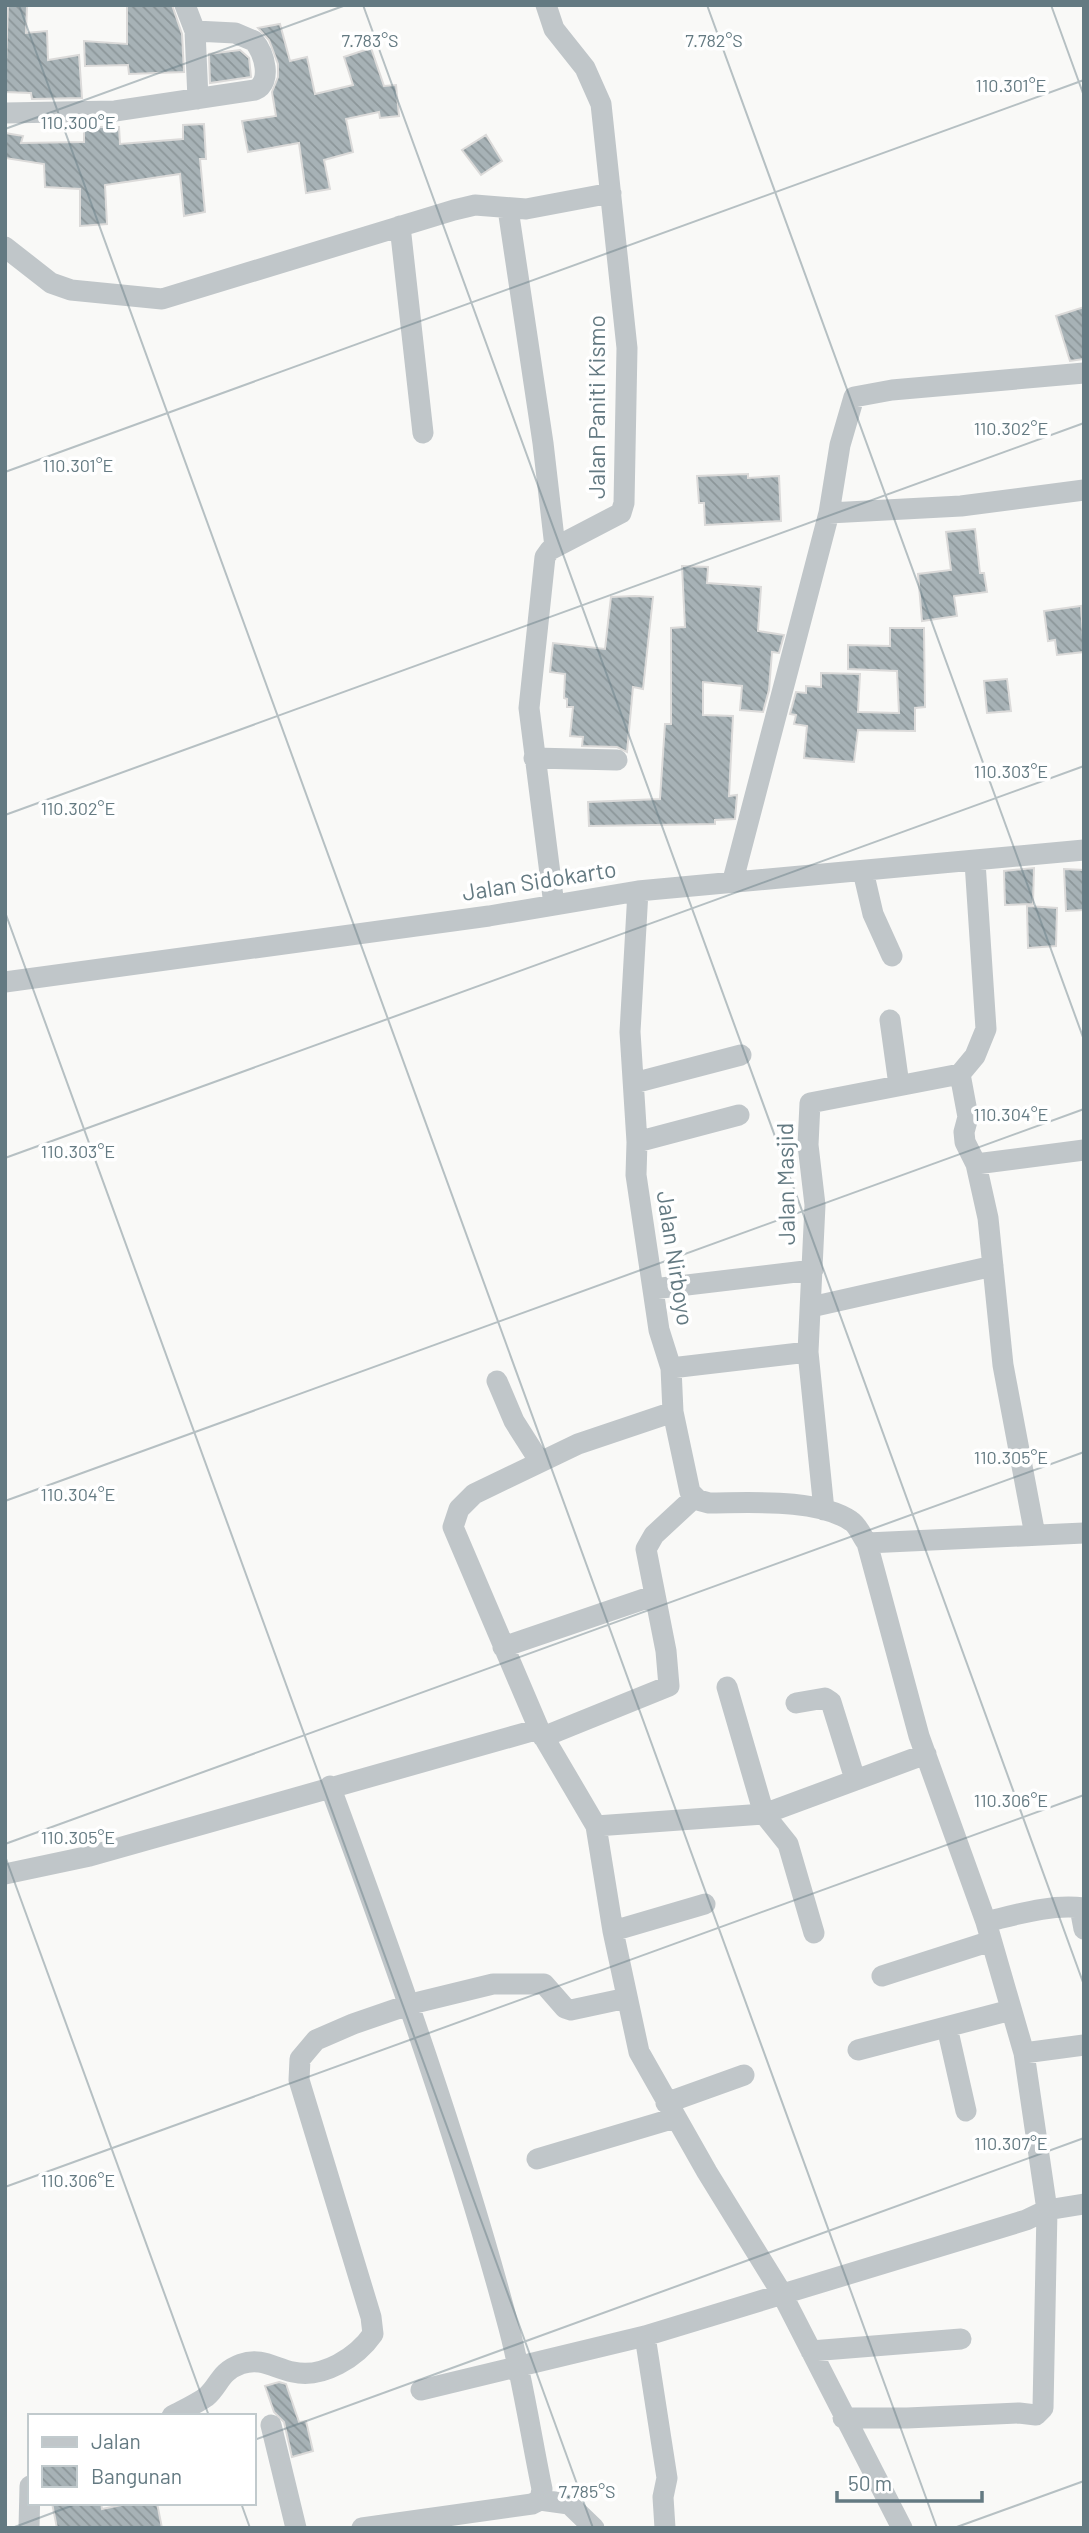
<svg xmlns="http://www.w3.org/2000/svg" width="1089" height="2533" font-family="Barlow,sans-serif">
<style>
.building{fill:url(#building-back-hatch);stroke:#dbdad9;stroke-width:2}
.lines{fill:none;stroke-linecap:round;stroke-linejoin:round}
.minor{stroke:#c0c6c9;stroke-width:21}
.ticks{fill:none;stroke:#647a82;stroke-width:2;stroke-opacity:0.45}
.labels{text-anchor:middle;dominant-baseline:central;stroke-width:7;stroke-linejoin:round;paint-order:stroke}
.street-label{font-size:23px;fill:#647a82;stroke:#fff}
.ticks-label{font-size:18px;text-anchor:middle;fill:#647a82;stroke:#fff;stroke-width:7;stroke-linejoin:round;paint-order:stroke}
</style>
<defs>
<pattern id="building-back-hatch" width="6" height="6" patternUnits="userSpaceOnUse" patternTransform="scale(1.75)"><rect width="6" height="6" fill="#a7b2b6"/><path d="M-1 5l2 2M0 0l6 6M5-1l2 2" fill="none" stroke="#8c9699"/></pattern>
</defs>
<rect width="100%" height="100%" fill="#f9f9f7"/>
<path class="building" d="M 8,5 L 27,6 L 26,33 L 47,31 L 48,60 L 79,55 L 82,98 L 32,99 L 31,93 L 5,92 Z
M 127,5 L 172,5 L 182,34 L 184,72 L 129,74 L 128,65 L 85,66 L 84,41 L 127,44 Z
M 280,24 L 290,61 L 307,57 L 315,94 L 353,85 L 344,57 L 371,48 L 384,86 L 396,85 L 399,116 L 380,118 L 379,112 L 346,119 L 353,152 L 324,160 L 330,189 L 306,193 L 299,143 L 248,152 L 242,121 L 276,116 L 272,92 L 278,77 L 278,64 L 269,40 L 258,28 Z
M 240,50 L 249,58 L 251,77 L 210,83 L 209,54 Z
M 204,124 L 206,159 L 200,159 L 205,212 L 184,216 L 180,174 L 105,185 L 107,224 L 80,226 L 80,189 L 45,187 L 44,164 L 5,158 L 5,133 L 23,136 L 21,143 L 84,142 L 84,127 L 119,127 L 120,144 L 183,139 L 183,125 Z
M 486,135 L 502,161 L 481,175 L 462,150 Z
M 1084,307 L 1084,359 L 1070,361 L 1056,316 Z
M 748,474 L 748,478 L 779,476 L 781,521 L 705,525 L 704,503 L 699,503 L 697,476 Z
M 975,529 L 980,573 L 984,573 L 987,592 L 954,596 L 957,616 L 922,621 L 918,574 L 951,570 L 946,532 Z
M 682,566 L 708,567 L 707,583 L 761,587 L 758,631 L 784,635 L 779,653 L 772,652 L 769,690 L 763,712 L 740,710 L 742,686 L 703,682 L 703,715 L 733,716 L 729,796 L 737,795 L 735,819 L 715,820 L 715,824 L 589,826 L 588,802 L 660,799 L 665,724 L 671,724 L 671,628 L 685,627 Z
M 635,596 L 653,597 L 643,689 L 633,687 L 627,752 L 617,747 L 582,746 L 583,737 L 570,736 L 573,707 L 567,707 L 567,699 L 564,698 L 565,674 L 550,672 L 553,643 L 605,649 L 611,597 Z
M 1081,606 L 1084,652 L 1057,655 L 1055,640 L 1048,641 L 1044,611 Z
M 890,628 L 924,628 L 925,707 L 915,708 L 915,731 L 858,730 L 854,762 L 804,758 L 807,726 L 794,724 L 796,715 L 790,714 L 796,692 L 806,693 L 806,686 L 821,687 L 821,673 L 860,674 L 858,712 L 899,713 L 897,671 L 848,669 L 848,645 L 890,646 Z
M 1007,679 L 1011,711 L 987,713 L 984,681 Z
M 1034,868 L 1033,904 L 1005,905 L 1004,871 Z
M 1064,869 L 1084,870 L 1084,910 L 1066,911 Z
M 1027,906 L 1057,908 L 1056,946 L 1028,948 Z
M 279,2382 L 286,2384 L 299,2422 L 306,2421 L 313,2451 L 292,2457 L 284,2422 L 274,2412 L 265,2386 Z
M 52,2503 L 101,2503 L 102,2509 L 131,2503 L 157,2503 L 162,2528 L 57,2528 Z"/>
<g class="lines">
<path class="minor" d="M 185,5 L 195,31 L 198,99
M 546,5 L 554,29 L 585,68 L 601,104 L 627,348 L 624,503 L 621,513 L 550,550 L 545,557 L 529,708 L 554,905
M 5,113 L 115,111 L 255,90 C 273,82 264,53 254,41 L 235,33 L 195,31
M 508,209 L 543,443 L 555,547
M 400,226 L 423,433
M 5,247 L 51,283 L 71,290 L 162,299 L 454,210 L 475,205 L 526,209 L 611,193
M 829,513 L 961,506 L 1084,490
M 534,758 L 617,760
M 863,871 L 873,914 L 892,956
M 733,880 L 829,513 L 840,445 L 854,397 L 892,390 L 1084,373
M 638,891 L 630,1032 L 637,1142 L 636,1175 L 659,1330 L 671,1368 L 673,1412 L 690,1492 L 698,1500 L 709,1503 C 749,1503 817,1498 851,1521 C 858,1525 862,1537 867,1543 L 919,1736 L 986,1922 C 1019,1914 1050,1904 1084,1908
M 5,982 L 489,916 L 638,891 L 1084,850
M 890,1020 L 899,1085
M 960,1074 L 968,1117 L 964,1132 L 965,1142 L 976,1164 L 988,1218 L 1003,1365 L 1035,1535
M 634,1083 L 741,1055
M 637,1142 L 739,1115
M 976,1164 L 1084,1150
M 653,1289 L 813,1270
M 811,1307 L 993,1266
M 671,1368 L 808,1352
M 497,1381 L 514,1421 L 540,1462
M 673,1412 L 578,1444 L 474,1494 L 459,1509 L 453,1527 L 539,1729 L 596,1826 L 613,1931 L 639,2052 L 707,2172 L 781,2292 L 902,2528
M 824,1510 L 808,1352 L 815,1205 L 808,1145 L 810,1103 L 960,1074 L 975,1056 L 986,1029 L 975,862
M 867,1543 L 1084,1533
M 503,1647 L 653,1596
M 727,1687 L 764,1814 L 788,1844 L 814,1933
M 796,1703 L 825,1698 L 831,1702 L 855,1779
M 543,1737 L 669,1686 L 666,1651 L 646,1549 L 654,1535 L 695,1497
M 330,1786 C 396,1965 460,2144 509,2328 C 523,2381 531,2436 542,2489 L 540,2500 L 532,2504 L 362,2528
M 596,1826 L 764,1814 L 926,1754
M 5,1874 L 90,1856 L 539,1729
M 1080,1908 L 1084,1929
M 613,1931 L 705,1904
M 882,1976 L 991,1941
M 947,2027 L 966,2111
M 858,2050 L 1011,2010
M 1024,2053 L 1084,2045
M 666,2103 L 744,2075
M 537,2159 L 675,2118
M 645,2336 L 667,2478 L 663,2497 L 665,2528
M 811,2351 L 961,2339
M 421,2390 L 645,2336 L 1026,2220 L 1047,2210 L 1084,2204
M 172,2416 C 183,2410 196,2404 206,2397 C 220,2385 219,2372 241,2364 C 261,2357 274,2368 293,2372 C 323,2379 357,2357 373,2334 L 371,2317 L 299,2080 L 300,2059 L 316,2040 L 353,2024 L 411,2004 L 493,1984 L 544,1984 L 565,2008 L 571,2010 L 627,1998
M 843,2418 L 907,2418 L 1019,2413 L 1036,2415 L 1043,2408 L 1047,2210 L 1024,2053 L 986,1922
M 271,2425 L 296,2528
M 540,2500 L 569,2504 L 594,2528
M 29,2528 L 30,2486"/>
</g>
<path class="ticks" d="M 19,5 L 937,2528M 363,5 L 1084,1985M 707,5 L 1084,1040M 1051,5 L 1084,96M 5,129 L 346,5M 5,472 L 1084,80M 5,815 L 1084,423M 5,912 L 593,2528M 5,1158 L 1084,766M 5,1501 L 1084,1109M 5,1844 L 1084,1452M 5,1856 L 209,2416M 5,2187 L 1084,1795M 254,2440 L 1084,2138M 241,2503 L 250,2528M 12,2528 L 79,2503M 954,2528 L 1084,2481"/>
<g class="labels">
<g class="street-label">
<text transform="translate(596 407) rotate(-90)">Jalan Paniti Kismo</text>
<text transform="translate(539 880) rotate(-9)">Jalan Sidokarto</text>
<text transform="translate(785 1184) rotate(-91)">Jalan Masjid</text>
<text transform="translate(676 1258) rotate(81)">Jalan Nirboyo</text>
</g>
</g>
<g class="ticks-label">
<text x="370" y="47">7.783°S</text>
<text x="714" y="47">7.782°S</text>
<text x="1011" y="92">110.301°E</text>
<text x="78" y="129">110.300°E</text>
<text x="1011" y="435">110.302°E</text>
<text x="78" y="472">110.301°E</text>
<text x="1011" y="778">110.303°E</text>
<text x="78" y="815">110.302°E</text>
<text x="1011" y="1121">110.304°E</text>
<text x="78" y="1158">110.303°E</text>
<text x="1011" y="1464">110.305°E</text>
<text x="78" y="1501">110.304°E</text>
<text x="1011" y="1807">110.306°E</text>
<text x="78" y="1844">110.305°E</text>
<text x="1011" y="2150">110.307°E</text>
<text x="78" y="2187">110.306°E</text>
<text x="587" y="2498">7.785°S</text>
</g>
<rect width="1089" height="2533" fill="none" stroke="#647a82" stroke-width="14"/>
<rect x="28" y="2414" width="228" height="91" fill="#ffffff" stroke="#c1cacd" stroke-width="2"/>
<rect x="42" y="2437" width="35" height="10" fill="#c0c6c9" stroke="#c1cacd" stroke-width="2"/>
<text x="91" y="2449" font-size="21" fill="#647a82">Jalan</text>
<rect x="42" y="2466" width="35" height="21" fill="url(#building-back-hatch)" stroke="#c1cacd" stroke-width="2"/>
<text x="91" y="2484" font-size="21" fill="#647a82">Bangunan</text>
<path d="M837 2491v10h145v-10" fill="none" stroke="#647a82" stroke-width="3.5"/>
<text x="848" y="2491" font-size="21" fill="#647a82" stroke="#ffffff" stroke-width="5" paint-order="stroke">50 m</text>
</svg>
